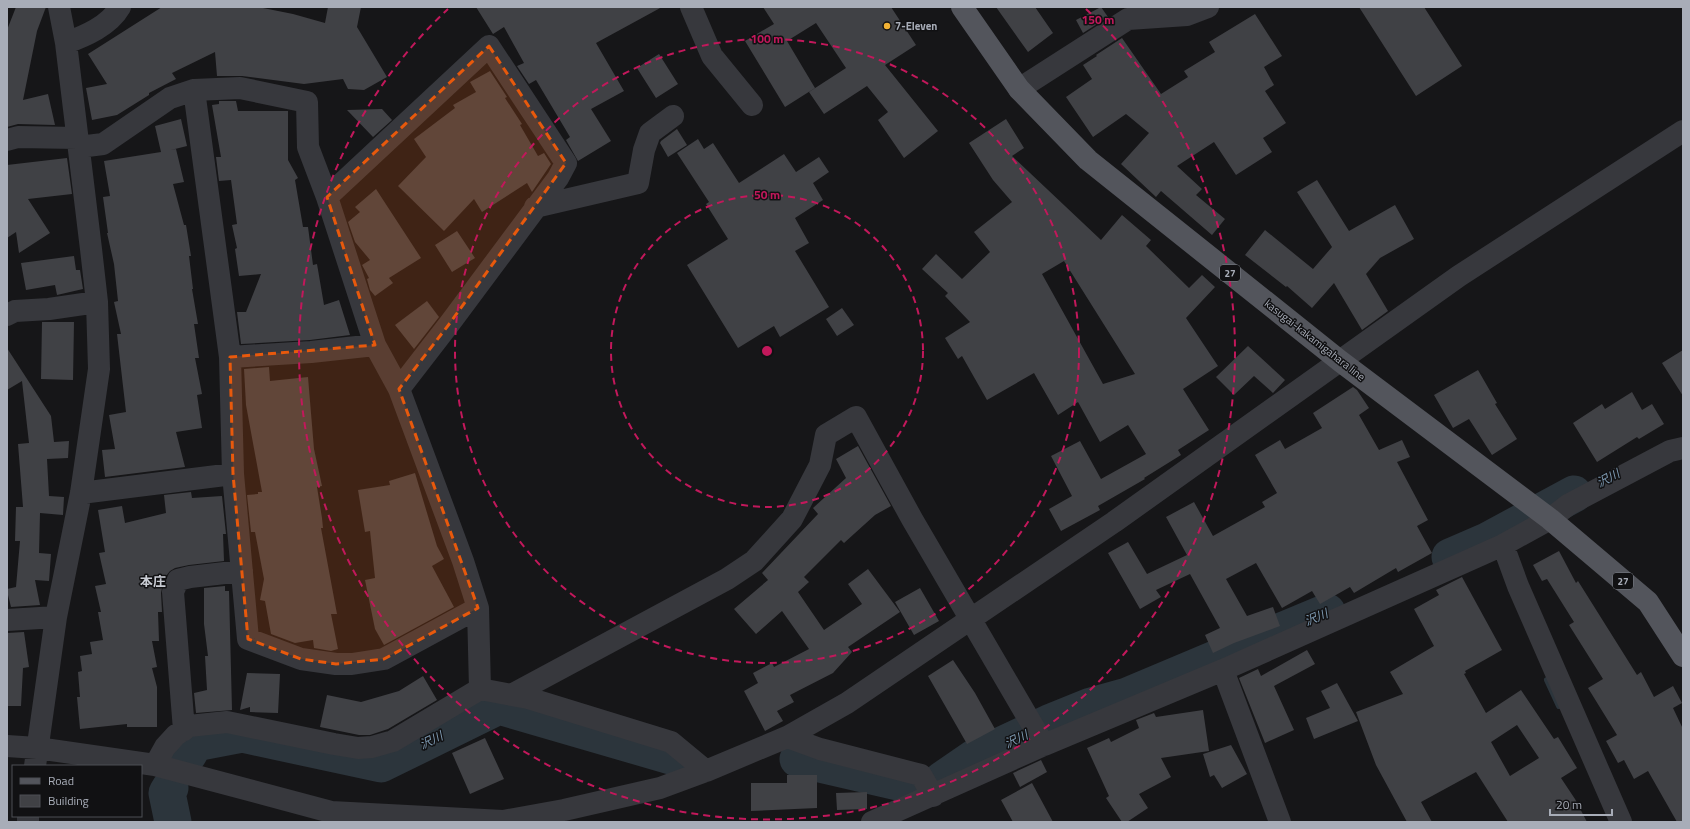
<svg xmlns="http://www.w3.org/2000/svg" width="1690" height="829" font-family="'Titillium Web','Noto Sans JP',sans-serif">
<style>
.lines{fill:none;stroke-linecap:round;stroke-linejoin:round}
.stream{stroke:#2c353c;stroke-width:6}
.river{stroke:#2c353c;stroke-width:37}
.building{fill:#404145;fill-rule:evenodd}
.minor{stroke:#37383d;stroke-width:22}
.major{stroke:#53555c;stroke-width:22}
.marked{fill:#e8590c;fill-opacity:0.2;stroke:#e8590c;stroke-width:3;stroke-dasharray:8 5;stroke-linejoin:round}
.ring{fill:none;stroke:#c2185b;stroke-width:2;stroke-dasharray:7 5}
.poi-dot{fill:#f2b134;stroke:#111113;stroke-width:1.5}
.labels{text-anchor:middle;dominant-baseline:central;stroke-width:3;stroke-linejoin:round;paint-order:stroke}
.shield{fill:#111113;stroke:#7b7e86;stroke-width:1}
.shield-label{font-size:10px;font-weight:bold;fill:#a8adb8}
.poi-label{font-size:11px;font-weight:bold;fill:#a8adb8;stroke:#111113;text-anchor:start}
.street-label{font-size:11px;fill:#a8adb8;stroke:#111113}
.water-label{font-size:12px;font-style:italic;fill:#7f9bb3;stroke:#111113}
.quarter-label{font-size:13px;font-weight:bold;fill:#c9ccd4;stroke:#111113}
.centre{fill:#c2185b;stroke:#111113;stroke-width:2}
.ring-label{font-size:12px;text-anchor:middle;font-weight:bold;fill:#c2185b;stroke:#111113;stroke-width:3;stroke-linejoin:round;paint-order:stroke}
</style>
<rect width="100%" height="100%" fill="#161618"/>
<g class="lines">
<path class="stream" d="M 1547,680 L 1559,706"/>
<path class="river" d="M 1450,557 L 1487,541 L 1574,494
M 188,755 L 195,743 L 242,734 L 381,764 L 499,706 L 674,757
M 798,759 L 915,786
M 942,780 L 974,758 L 1049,723 L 1091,706 L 1127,696 L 1327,612
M 170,788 L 167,793 L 173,822"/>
</g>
<path class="building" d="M 16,7 L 46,7 L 37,31 L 23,100 L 48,94 L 55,125 L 18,124 L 7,127 L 7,30 Z
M 162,7 L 258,7 L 293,14 L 325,23 L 328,7 L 361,7 L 357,27 L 387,77 L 364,90 L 348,89 L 343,79 L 304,84 L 242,76 L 217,76 L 215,52 L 172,73 L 176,79 L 149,93 L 149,95 L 117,115 L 92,120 L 86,88 L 107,84 L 88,54 Z
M 476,7 L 662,7 L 596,43 L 624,91 L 591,109 L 611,141 L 578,161 L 566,140 L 570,137 L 536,80 L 529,84 L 517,66 L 524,63 L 504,27 L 493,34 Z
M 763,7 L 891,7 L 916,45 L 885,65 L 938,131 L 904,158 L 878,120 L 888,112 L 867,86 L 824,114 L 809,92 L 846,68 L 816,23 L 787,41 L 815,88 L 785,107 L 745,41 L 774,24 Z
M 996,7 L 1035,7 L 1053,33 L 1028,52 Z
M 1101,7 L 1108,17 L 1083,33 L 1076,20 Z
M 1359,7 L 1424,7 L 1462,66 L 1416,96 Z
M 1255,14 L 1282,56 L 1264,67 L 1274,85 L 1265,91 L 1286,123 L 1263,138 L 1272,152 L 1236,175 L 1214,142 L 1177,166 L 1202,189 L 1196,195 L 1225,219 L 1212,235 L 1161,191 L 1156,197 L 1121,164 L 1149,133 L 1126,114 L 1093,137 L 1066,97 L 1092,79 L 1083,65 L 1097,56 L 1096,55 L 1122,38 L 1161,94 L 1188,77 L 1184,71 L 1215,52 L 1209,42 Z
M 659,54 L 678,84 L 656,98 L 637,68 Z
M 490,71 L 507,97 L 505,98 L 522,124 L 520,125 L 538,156 L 544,153 L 551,164 L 532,192 L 527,183 L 482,212 L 474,199 L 444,231 L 398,186 L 426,157 L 414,139 L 455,108 L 453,105 L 476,92 L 470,82 Z
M 219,101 L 236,101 L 238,111 L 288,111 L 288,160 L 298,178 L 295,180 L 303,227 L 308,227 L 313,265 L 317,264 L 324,305 L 339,300 L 350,335 L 310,340 L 241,344 L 237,312 L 246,312 L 261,274 L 239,276 L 235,249 L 237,248 L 232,225 L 237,224 L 231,180 L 219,181 L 216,157 L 221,157 L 212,105 L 219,104 Z
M 382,109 L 392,120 L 373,137 L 347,110 Z
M 181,119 L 187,146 L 171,150 L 176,149 L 184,182 L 173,184 L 184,225 L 186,225 L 191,256 L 189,256 L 193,289 L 192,289 L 198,324 L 194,324 L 199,358 L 195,358 L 202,394 L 197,395 L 202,428 L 176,432 L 185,467 L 105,477 L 102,450 L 115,449 L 109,415 L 126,412 L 117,334 L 121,334 L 114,302 L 118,301 L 114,264 L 107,233 L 108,233 L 103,197 L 110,196 L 104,161 L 161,152 L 155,126 Z
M 1006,119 L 1024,148 L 1012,156 L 1101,240 L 1122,215 L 1151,240 L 1146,246 L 1189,288 L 1202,275 L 1215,287 L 1186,318 L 1218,366 L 1183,389 L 1209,430 L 1178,450 L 1181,455 L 1144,478 L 1145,479 L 1098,506 L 1100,510 L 1061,531 L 1049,509 L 1072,496 L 1051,456 L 1080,441 L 1101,479 L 1146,454 L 1128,425 L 1100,442 L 1078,402 L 1058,415 L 1034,373 L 987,400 L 962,356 L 958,359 L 945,338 L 970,322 L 945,296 L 948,293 L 922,269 L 936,254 L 962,279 L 990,252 L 974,232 L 1012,202 L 993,180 L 969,143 ZM 1064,261 L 1135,374 L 1103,384 L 1042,274 Z
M 677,129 L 687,145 L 668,157 L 660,143 L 661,141 Z
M 698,139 L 704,149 L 713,143 L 739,183 L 784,154 L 796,172 L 819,157 L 829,172 L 813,183 L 823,200 L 795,218 L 809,243 L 795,251 L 829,307 L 780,337 L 774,326 L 738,348 L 687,265 L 728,239 L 706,204 L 709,202 L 677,153 Z
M 67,158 L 72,194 L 28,199 L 50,233 L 19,253 L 16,232 L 7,238 L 7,165 Z
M 1317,180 L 1349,231 L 1395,205 L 1414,239 L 1380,258 L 1366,274 L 1388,311 L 1362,330 L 1334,283 L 1312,308 L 1287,286 L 1286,287 L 1245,255 L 1265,230 L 1313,269 L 1332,247 L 1297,192 Z
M 376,189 L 421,258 L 389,278 L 393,283 L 375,296 L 370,290 L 367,279 L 369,278 L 362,265 L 370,260 L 355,242 L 348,222 L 360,212 L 355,207 Z
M 457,231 L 475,258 L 452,272 L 435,245 Z
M 74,256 L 76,270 L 80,270 L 83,289 L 57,295 L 55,285 L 26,290 L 21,263 Z
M 427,301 L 439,317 L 414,349 L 395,325 Z
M 842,308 L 854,325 L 837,336 L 826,319 Z
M 42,322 L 74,322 L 73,380 L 41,379 Z
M 1248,346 L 1285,380 L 1273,393 L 1254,376 L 1234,395 L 1216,377 Z
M 7,348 L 51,416 L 54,442 L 69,441 L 68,458 L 47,459 L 49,496 L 64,497 L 63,515 L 40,513 L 39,553 L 51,554 L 49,581 L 35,580 L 40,605 L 11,607 L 7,591 L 7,589 L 16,587 L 20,541 L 15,541 L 16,507 L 23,507 L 18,444 L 29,443 L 22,381 L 7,390 Z
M 1683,350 L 1683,396 L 1662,363 Z
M 269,367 L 270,381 L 308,377 L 314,449 L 322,486 L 317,487 L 322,518 L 323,528 L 321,528 L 337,614 L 331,614 L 338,649 L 331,651 L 314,648 L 313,640 L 295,643 L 271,634 L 265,601 L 260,600 L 264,579 L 255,532 L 251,532 L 247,495 L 258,494 L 258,492 L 262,492 L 246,405 L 244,369 Z
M 1478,370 L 1497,403 L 1495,404 L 1517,439 L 1492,455 L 1469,419 L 1453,428 L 1434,395 Z
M 1353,387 L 1357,390 L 1369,408 L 1359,415 L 1379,450 L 1402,440 L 1410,457 L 1397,462 L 1428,520 L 1417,526 L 1432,553 L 1398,572 L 1396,568 L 1354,593 L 1350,587 L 1320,604 L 1312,591 L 1282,608 L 1256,563 L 1226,579 L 1247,616 L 1273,607 L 1280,626 L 1234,643 L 1213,653 L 1205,635 L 1220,628 L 1190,574 L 1156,590 L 1161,597 L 1140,609 L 1108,553 L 1128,542 L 1147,574 L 1187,555 L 1166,517 L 1194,502 L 1213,536 L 1265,507 L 1262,502 L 1277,493 L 1255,455 L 1280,440 L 1285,449 L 1322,428 L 1313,413 Z
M 1632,392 L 1642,410 L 1652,404 L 1664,424 L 1639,439 L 1637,437 L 1597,462 L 1573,423 L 1602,404 L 1605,409 Z
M 858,446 L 891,506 L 875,515 L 844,543 L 841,540 L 804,577 L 809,582 L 798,592 L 824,630 L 862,604 L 848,584 L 868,569 L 900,612 L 848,647 L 852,652 L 833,673 L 790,695 L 794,702 L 777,711 L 783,721 L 765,731 L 744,691 L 758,683 L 753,673 L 772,663 L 774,667 L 809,649 L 782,611 L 756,634 L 734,609 L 768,580 L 762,573 L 818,514 L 813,508 L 846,478 L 836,459 Z
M 415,473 L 437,546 L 444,559 L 432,566 L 454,607 L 384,645 L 375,629 L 365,580 L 375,578 L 370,531 L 365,532 L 358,490 L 390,485 L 389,481 Z
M 191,492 L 192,498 L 222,496 L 226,534 L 223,534 L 224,561 L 189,565 L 175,568 L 170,571 L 166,576 L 163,576 L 163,583 L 161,593 L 162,612 L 158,612 L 159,641 L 152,641 L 157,667 L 152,668 L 157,687 L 157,727 L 127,727 L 127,724 L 80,729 L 77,697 L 80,697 L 78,672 L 82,671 L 80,656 L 92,654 L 90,642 L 103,640 L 98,612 L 101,612 L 95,586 L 106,584 L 99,553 L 105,552 L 98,510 L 122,506 L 125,523 L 166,513 L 164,495 Z
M 1559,551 L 1576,583 L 1578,581 L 1637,675 L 1641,672 L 1654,697 L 1673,686 L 1682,703 L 1673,708 L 1683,729 L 1683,822 L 1677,822 L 1648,771 L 1634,779 L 1624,760 L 1618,763 L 1606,741 L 1617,735 L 1588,688 L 1603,679 L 1569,625 L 1574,622 L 1547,579 L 1542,581 L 1533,565 Z
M 1462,577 L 1502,650 L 1465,671 L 1466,673 L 1464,674 L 1486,713 L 1521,690 L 1554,739 L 1558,737 L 1577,768 L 1561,778 L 1575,799 L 1587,822 L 1508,822 L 1476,772 L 1421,802 L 1432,822 L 1407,822 L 1376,765 L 1356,712 L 1403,694 L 1390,672 L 1434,646 L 1414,609 L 1439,595 L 1436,590 ZM 1517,725 L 1539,758 L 1510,776 L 1491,742 Z
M 225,586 L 225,591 L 229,591 L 232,710 L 196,713 L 194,693 L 207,690 L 205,656 L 208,656 L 204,624 L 204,588 Z
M 920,588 L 939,621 L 914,635 L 895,602 Z
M 24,632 L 29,667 L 23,668 L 21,706 L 7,706 L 7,633 Z
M 1307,650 L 1315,664 L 1274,686 L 1294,730 L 1265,743 L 1239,678 L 1258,669 L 1261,676 Z
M 953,660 L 975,693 L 995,729 L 967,744 L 928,676 Z
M 247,673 L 280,674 L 278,713 L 250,712 L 250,707 L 240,710 Z
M 423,676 L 437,700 L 388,729 L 370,735 L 359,735 L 320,727 L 327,695 L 361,702 L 399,691 Z
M 1337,683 L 1358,721 L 1314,739 L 1306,718 L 1330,708 L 1321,691 Z
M 1203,710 L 1209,751 L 1161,758 L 1171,777 L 1139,794 L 1148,808 L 1127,822 L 1122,822 L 1106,798 L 1109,796 L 1087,748 L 1109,738 L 1111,742 L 1139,728 L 1136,720 L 1154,713 L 1156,717 Z
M 485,738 L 504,779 L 470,794 L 452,753 Z
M 1231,745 L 1247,774 L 1222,788 L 1214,775 L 1210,777 L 1203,754 Z
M 1041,760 L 1047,772 L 1020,787 L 1013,773 Z
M 787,775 L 817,775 L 817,808 L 751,811 L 751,783 L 787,783 Z
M 1032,783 L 1053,822 L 1013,822 L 1001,800 Z
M 867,792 L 867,809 L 837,810 L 836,793 Z"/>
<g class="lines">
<path class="minor" d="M 691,7 L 712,56 L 752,105
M 66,43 C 85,36 109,26 120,7
M 1019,89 L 1128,19 L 1187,15 L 1208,7
M 194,90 L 230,357 L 233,474 L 248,639 L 301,659 L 336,664 L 352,664 L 384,659 L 478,608
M 7,140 L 18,137 L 77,138
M 79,147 L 103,144 L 170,98 L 194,90 L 240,88 L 307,102 L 308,147 L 327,197 L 375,345 L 399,389 L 463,561 L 478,608 L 480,689
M 327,197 L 489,46 L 566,163 L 558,178 L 450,323 L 399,389
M 535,207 L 638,183 L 644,150 L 650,133 L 673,116
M 7,315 L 15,311 L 49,309 L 97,302
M 230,357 L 311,352 L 375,345
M 81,493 L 233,474
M 1503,545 L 1518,586 L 1621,822
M 7,620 L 56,617
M 1223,670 L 1280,822
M 511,695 L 727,579 L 754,561 L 792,519 L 820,465 L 826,435 L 856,417 L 912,519 L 1044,745
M 184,730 L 173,592 L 178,580 L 190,577 L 242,571
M 787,737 L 820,749 L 921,775 L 933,796
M 7,746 L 37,748 L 155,765 L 331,812 L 503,821 L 564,810 L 660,788 L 706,771 L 787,737 L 847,703 L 1114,522 L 1459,276 L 1683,131
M 155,765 L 165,747 L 176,735 L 189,726 L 227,722 L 334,744 L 358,748 L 372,747 L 393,741 L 480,689 L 528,698 L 671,742 L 706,771
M 35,766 L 56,617 L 81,493 L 99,369 L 97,302 L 91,249 L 66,43 L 59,7
M 28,822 L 28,816
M 872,822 L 1044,745 L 1223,670 L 1503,545 L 1550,519 L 1568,505 L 1670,451 L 1683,448"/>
<path class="major" d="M 962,7 L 1019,89 L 1088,160 L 1340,361 L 1550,519 L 1648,602 L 1683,656"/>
</g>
<path class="marked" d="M 489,46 L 566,163 L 450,323 L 399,389 L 478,608 L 384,659 L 336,664 L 301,659 L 248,639 L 233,474 L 230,357 L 375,345 L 327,197 Z"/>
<g class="ring">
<circle cx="767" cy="351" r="156"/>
<circle cx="767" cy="351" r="312"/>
<path d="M1086 9A468 468 0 1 1 448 9"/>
</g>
<circle class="poi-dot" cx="887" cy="26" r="4"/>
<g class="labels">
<g class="shield">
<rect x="1220" y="265" width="20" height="16" rx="3"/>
<rect x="1613" y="573" width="20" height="16" rx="3"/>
</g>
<g class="shield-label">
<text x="1230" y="273">27</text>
<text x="1623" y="581">27</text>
</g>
<g class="poi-label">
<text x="895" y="26">7-Eleven</text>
</g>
<g class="street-label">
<text transform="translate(1315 340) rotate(38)">kasugai-kakamigahara line</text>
</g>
<g class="water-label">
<text transform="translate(1608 478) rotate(-28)">沢川</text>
<text transform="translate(1316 617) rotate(-23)">沢川</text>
<text transform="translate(1016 739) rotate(-25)">沢川</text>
<text transform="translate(431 740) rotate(-26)">沢川</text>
</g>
<g class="quarter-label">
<text x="153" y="581">本庄</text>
</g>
</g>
<circle cx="767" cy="351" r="6" class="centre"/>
<g class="ring-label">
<text x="1098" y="24">150 m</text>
<text x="767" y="43">100 m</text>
<text x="767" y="199">50 m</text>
</g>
<rect width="1690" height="829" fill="none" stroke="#a8adb8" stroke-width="16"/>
<rect x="12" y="765" width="130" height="52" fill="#111113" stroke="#4d4f55"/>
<rect x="20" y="778" width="20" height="6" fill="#53555c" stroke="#4d4f55"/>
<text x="48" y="785" font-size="12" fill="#a8adb8">Road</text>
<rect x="20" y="795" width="20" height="12" fill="#404145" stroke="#4d4f55"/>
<text x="48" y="805" font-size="12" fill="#a8adb8">Building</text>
<path d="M1550 809v6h62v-6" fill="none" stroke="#a8adb8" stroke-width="2"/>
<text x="1556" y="809" font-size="12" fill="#a8adb8" stroke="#111113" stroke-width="3" paint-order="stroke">20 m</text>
</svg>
